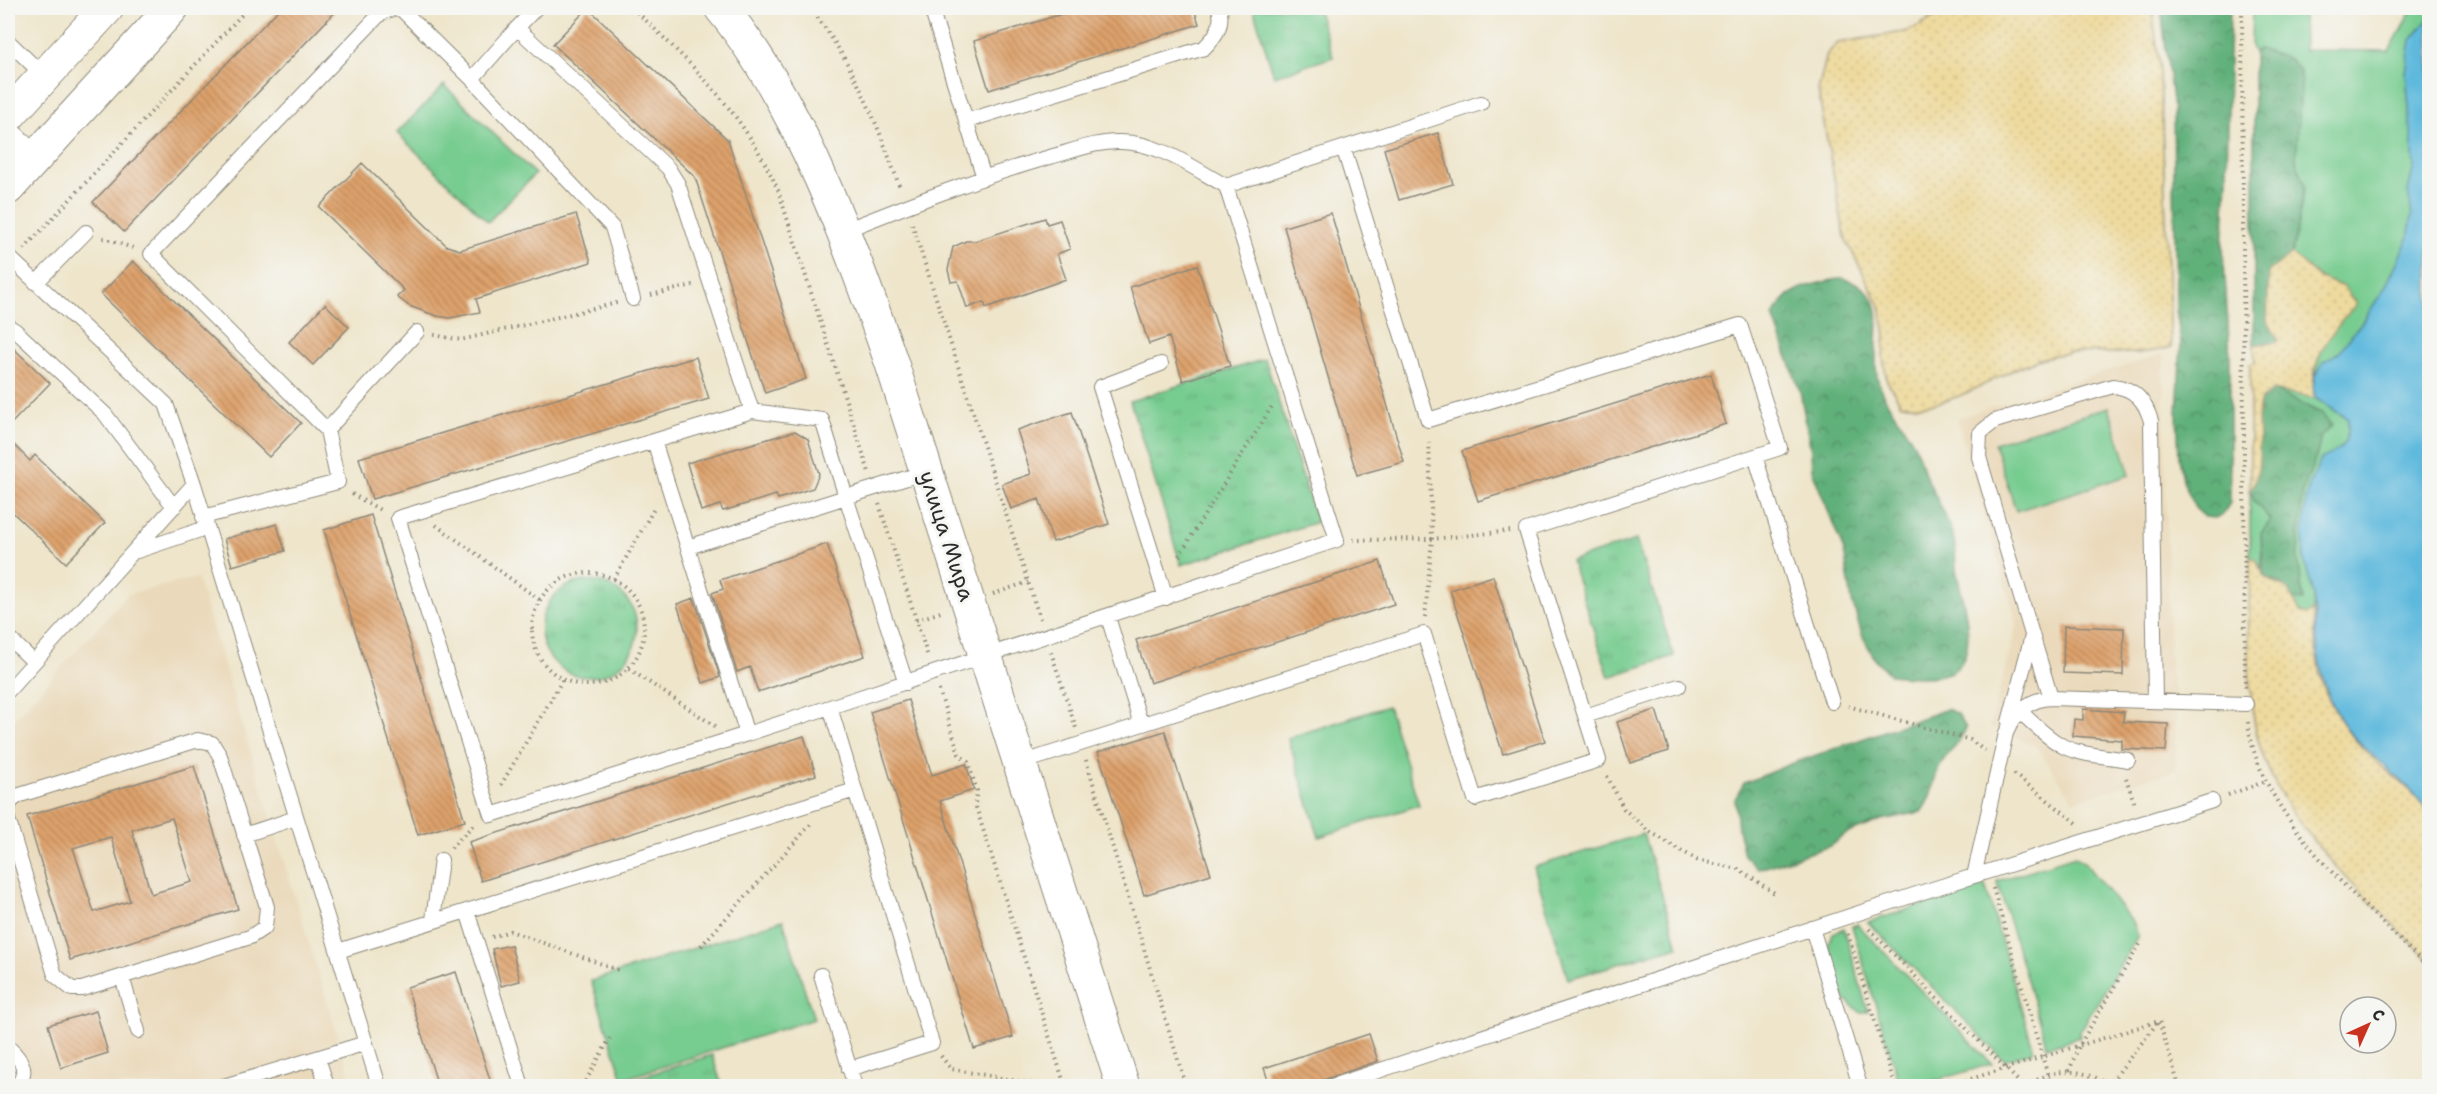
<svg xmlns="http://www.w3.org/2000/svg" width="2437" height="1094" font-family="'Shantell Sans',sans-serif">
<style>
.built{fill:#ead9ba}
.grass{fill:#77cc90;stroke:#517c5e;stroke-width:1.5}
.forest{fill:url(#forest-crowns);stroke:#466e52;stroke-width:1.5}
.sand{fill:url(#sand-dots);stroke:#8c8264;stroke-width:1.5}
.park{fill:url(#park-tufts);stroke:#517c5e;stroke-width:1.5}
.water{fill:#5fb9dd;stroke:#457284;stroke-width:1.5}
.building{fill:url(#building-back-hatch);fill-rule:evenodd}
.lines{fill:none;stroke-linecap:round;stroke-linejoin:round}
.service-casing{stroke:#8c887a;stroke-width:16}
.secondary-casing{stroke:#8c887a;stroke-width:35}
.primary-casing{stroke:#8c887a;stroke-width:35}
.path{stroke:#8c887a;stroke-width:4;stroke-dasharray:1.5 4.5;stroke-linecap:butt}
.service{stroke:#fff;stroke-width:14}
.secondary{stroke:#fff;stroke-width:33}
.primary{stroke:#fff;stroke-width:33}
.labels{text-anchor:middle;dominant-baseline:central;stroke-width:6;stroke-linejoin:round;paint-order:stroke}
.street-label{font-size:22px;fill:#2b2b2b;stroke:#f6f6f2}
</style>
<defs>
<pattern id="forest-crowns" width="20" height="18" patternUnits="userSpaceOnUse" patternTransform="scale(1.5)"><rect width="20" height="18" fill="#61b07a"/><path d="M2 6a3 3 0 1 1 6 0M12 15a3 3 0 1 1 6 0" fill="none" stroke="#508f64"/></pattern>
<pattern id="sand-dots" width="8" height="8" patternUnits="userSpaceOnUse" patternTransform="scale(1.5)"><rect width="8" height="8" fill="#eeda9e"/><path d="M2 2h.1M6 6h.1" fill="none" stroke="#cb8" stroke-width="1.8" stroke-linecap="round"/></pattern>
<pattern id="park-tufts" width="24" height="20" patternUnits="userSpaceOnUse" patternTransform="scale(1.5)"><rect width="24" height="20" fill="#77cc90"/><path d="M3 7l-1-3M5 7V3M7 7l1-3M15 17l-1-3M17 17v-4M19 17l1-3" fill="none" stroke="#67af7c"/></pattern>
<pattern id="building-back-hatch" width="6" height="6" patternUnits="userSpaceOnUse" patternTransform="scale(1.5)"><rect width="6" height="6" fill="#dea26c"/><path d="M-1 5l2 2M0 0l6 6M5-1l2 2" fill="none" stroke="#b48459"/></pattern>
</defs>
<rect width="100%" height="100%" fill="#f6f6f2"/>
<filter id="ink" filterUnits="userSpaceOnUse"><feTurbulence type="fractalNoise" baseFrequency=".0167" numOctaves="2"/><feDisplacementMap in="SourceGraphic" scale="12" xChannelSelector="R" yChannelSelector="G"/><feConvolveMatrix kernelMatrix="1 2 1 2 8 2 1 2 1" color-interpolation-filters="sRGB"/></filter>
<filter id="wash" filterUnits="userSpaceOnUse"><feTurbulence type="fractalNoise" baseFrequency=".008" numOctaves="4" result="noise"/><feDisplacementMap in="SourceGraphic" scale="24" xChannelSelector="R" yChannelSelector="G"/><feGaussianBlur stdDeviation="1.35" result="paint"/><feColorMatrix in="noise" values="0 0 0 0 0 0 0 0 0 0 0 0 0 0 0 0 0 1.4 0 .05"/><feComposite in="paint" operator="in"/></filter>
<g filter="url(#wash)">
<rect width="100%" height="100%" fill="#eee5ca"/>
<path class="built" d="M 2163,354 L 2170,672 L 2175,692 L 2176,770 L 2074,801 L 2035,745 L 1990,727 L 2017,624 L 1957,418 Z
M 197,578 L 353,1086 L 8,1086 L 8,726 L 128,594 Z"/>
<path class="grass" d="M 2252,8 L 2303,8 L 2304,50 L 2389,51 L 2413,8 L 2429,8 L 2429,18 L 2411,40 L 2406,72 L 2414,166 L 2408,191 L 2412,216 L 2408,239 L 2385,288 L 2365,318 L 2340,351 L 2323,363 L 2315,376 C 2319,342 2335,329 2356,304 L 2344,287 L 2318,277 L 2292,254 L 2305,185 L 2296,160 L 2295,144 L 2259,49 L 2254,52 L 2251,46 Z
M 444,85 L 535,174 L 488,222 L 397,133 Z
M 2273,390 L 2315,398 L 2348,419 C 2349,443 2343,450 2321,459 L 2303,556 L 2314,595 L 2313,611 L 2307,615 L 2300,612 L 2293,600 L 2303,600 L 2298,557 L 2302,493 L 2317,454 L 2323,414 Z
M 2109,407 L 2130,475 L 2016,511 L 1994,443 Z
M 2250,491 L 2255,502 L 2272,520 L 2261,533 L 2262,570 L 2256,559 L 2250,557 Z
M 1388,706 L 1419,805 L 1319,837 L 1288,738 Z
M 2075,856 L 2085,863 L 2134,924 L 2138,936 L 2079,1033 L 2080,1037 L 2047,1047 L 1997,881 Z
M 1985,885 L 2034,1051 L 2004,1060 L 1868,922 Z
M 783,920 L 814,1019 L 623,1079 L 591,981 Z
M 1857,924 L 1992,1064 L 1917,1086 L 1900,1086 L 1852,926 Z
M 1844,928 L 1868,1012 L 1860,1012 L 1844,999 L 1828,944 L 1833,933 Z"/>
<path class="forest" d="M 2161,8 L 2230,8 L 2227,181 L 2223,246 L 2230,355 L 2230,503 L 2223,514 L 2215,518 L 2205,517 L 2195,508 L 2183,480 L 2179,458 L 2177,413 L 2181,344 L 2176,309 L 2173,110 Z
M 2259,49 L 2290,59 L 2300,71 L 2301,89 L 2296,160 L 2305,185 L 2292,254 L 2269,271 L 2267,321 L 2280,341 L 2254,345 L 2254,52 Z
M 1843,278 C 1903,296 1863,347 1881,390 C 1889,409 1905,425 1914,444 C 1919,455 1922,467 1927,478 C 1936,498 1949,519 1954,540 C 1956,549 1955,559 1956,568 C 1960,593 1982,653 1953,671 C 1937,680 1907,677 1890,675 L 1875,659 L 1862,635 L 1852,601 L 1844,551 L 1812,470 L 1811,451 L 1800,391 L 1773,316 C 1787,286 1813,284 1843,278 Z
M 2273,390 L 2323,414 L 2332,426 L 2321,436 L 2317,454 L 2302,493 L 2298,557 L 2303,601 L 2293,600 L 2280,583 L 2264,577 L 2261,533 L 2271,520 L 2255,502 L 2250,491 C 2269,461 2251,420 2262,400 C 2264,396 2269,393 2273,390 Z
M 1947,709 L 1958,714 L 1966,728 C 1958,747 1949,750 1941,764 C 1931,782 1935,794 1921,812 L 1881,820 L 1846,834 L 1830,846 L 1766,867 L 1757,868 L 1744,855 L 1738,829 L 1735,799 L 1744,783 L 1788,765 Z"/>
<path class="sand" d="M 1950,8 L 2152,8 L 2160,71 L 2171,347 C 2135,359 2099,349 2062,354 C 2006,361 1958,415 1901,404 L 1887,381 L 1883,358 L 1885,335 L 1880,306 L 1845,238 L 1818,91 L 1827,54 L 1838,43 L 1909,31 Z
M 2292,254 L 2318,277 L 2344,287 L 2356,304 C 2333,332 2307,358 2315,398 L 2273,390 C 2270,393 2264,396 2262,399 C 2251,418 2269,462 2250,491 L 2250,364 L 2255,363 L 2254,345 L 2279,341 L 2267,321 L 2269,271 Z
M 2250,557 L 2256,559 L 2264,577 L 2287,589 L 2300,612 L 2307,615 L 2313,611 C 2315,632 2315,655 2320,675 C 2328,706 2351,739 2375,761 C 2395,779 2417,791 2429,816 L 2429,960 C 2368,898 2276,822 2257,735 C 2244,678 2250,615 2250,557 Z"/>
<path class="park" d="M 1253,8 L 1317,8 L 1333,57 L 1274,76 Z
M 1265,359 L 1317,522 L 1181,565 L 1130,401 Z
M 1636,540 L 1674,656 L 1609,677 L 1571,561 Z
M541 629a48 48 0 1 1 96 0a48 48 0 1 1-96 0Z
M 1643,834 L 1678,946 L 1568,979 L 1534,867 Z
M 712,1055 L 722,1086 L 612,1086 Z"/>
<path class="water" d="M 2429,18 L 2429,816 C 2412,780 2370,761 2346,727 C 2317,687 2316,644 2314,597 C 2313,583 2305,570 2304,557 C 2302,541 2304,509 2307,493 C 2309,482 2317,470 2321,459 C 2342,450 2350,443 2348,419 L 2315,398 L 2313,387 L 2315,376 L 2323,363 L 2340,351 L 2365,318 L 2385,288 L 2408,239 L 2412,216 L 2408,191 L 2414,166 L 2406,73 L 2411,40 Z"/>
<g id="blocks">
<path class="building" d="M 280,8 L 339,8 L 124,232 L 93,202 Z
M 588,8 L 728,140 L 806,379 L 765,393 L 695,177 L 553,44 Z
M 1081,8 L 1194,8 L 1199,24 L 989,90 L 974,41 Z
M 1438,133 L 1453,184 L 1399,200 L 1384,149 Z
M 362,163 L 447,246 L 460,250 L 576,214 L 591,262 L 476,299 L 480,312 L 450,318 L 437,316 L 409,306 L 397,297 L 404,290 L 319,207 Z
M 1331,213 L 1404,462 L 1357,475 L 1284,227 Z
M 1045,218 L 1047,224 L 1060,220 L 1070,249 L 1057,254 L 1066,279 L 986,308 L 984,302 L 967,308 L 958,281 L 951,282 L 948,270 L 953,247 L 966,241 L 975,241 Z
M 133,261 L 301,423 L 269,457 L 101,294 Z
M 1197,265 L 1230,366 L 1183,381 L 1169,337 L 1149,344 L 1130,287 Z
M 325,304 L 349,327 L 313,365 L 289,342 Z
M 8,343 L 50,383 L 8,427 Z
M 696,357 L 709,399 L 372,499 L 359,458 Z
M 1711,374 L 1726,424 L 1478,501 L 1462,451 Z
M 1072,412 L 1109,524 L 1053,542 L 1039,499 L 1011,509 L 1002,484 L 1031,474 L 1017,430 Z
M 795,431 L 808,439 L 819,474 L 813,488 L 778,499 L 776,495 L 723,511 L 720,505 L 701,511 L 687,463 Z
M 8,439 L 30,461 L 35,455 L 105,523 L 66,563 L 8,508 Z
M 371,515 L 465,821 L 418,835 L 324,530 Z
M 277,524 L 285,551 L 232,566 L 224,539 Z
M 827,544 L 865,656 L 758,692 L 750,667 L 737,672 L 712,593 L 723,589 L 720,580 Z
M 1380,561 L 1394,604 L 1150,683 L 1136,640 Z
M 1493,576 L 1545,741 L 1503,754 L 1450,590 Z
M 694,598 L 720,677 L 703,683 L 677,604 Z
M 2064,626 L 2124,628 L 2123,675 L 2063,673 Z
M 908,700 L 932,775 L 966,764 L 974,790 L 940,801 L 1013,1037 L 974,1049 L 870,712 Z
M 2083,709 L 2124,712 L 2123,722 L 2168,724 L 2166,751 L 2122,749 L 2122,740 L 2073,736 L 2074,719 L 2083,720 Z
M 1656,710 L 1669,751 L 1630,763 L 1617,722 Z
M 1165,731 L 1211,874 L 1144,895 L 1098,752 Z
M 804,736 L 816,775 L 481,881 L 469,842 Z
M 194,766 L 238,909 L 70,960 L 27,816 ZM 172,818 L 192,882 L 151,894 L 132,830 ZM 111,837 L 130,901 L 94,912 L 73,848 Z
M 511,945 L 520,981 L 501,986 L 492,949 Z
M 456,972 L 492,1086 L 438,1086 L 407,987 Z
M 96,1011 L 108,1053 L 61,1068 L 48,1025 Z
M 1369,1034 L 1378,1061 L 1306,1086 L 1270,1086 L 1264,1068 Z"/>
</g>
</g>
<g filter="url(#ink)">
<use href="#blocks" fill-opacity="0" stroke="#8c887a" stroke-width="1.5"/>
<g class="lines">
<g class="service-casing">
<path id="service" d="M 400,8 L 472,79 L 517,28
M 536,8 L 517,28 L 668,168 L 678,184 L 752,411 L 654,441 L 747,734 L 830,707
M 931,8 L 984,178
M 8,41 L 44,76
M 472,79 L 612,227 L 633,299
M 966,121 L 1204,48 C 1216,36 1224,25 1219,8
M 1226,186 L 1481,103
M 8,256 L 166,404 L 194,484 L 379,1086
M 36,283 L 86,232
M 8,326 L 16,331 L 105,414 L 174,507
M 1161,364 L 1100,387 L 1166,598
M 752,411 L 822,420 L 846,497 L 926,472
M 327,430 L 417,332
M 654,441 L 398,518 L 491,815 L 747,734
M 1755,456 L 1832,702
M 203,517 L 338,482 L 327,430 L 151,254 L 381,13 L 396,8
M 688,547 L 846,497 L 906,683
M 137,551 L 206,528
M 1108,617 L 1141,724
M 8,637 L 34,662
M 8,691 L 194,484
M 2051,698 L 1979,457 L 1980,433 L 1995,421 L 2113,386 C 2135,388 2145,401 2151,421 L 2155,701
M 2020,711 C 2064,755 2069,751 2128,760
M 1585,716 L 1679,686
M 2009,722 L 2032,636
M 1021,763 L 1424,634 L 1475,799 L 1599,760 L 1526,530 L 1780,448 L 1740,325 L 1428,420 L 1344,150
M 8,808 L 11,801 L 20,795 L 198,740 L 212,743 L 220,756 L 267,907 L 265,927 L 250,937 L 82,989 L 72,989 L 55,975 L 8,819
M 244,835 L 296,818
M 1974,876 L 2006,733 C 2015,713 2028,699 2051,698 L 2246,704
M 467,911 L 522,1086
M 433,920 L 441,860
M 1812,928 L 1860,1086
M 338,951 L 855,790 L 830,707 L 1337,540 L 1226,186 C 1195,169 1158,142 1121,142 C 1097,141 1073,151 1050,157 C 980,177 911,204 843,231
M 821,975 L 855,1086
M 122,977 L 138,1031
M 8,1047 C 21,1059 30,1070 17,1086
M 318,1058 L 327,1086
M 849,1069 L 932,1043 L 855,790
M 224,1086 L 366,1043
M 1332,1086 L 1923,892 L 2212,801"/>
</g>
<g class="secondary-casing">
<path id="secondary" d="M 8,116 L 107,8
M 8,139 L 32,161
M 8,188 L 172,8"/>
</g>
<g class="primary-casing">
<path id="primary" d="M 721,8 C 800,104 851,247 892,364 L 1123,1086"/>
</g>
<path class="path" d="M 633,8 C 694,67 743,111 778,190 L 869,472
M 810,8 C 853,61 878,125 900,188
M 2242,8 L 2245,688
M 8,19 L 18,8
M 912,224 L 1040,619
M 103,238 L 136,249
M 24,249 L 248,8
M 651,295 L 693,285
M 434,335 L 461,340 L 617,303
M 352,494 L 382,511
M 879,504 L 928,657
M 436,525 L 540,600
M 1353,540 L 1432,539 L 1510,531
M 1179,556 L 1274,403
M532 629a56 56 0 1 1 112 0a56 56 0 1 1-112 0Z
M 614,579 L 655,507
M 993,594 L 1028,582
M 1425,617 L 1432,539 L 1429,439
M 916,620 L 944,611
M 1051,652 L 1076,728
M 629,669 L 715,726
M 939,690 L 959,754 L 968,762 L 977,791 L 975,804 L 1065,1086
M 1848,706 L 1970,740 L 1985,751
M 2248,722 C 2258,817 2365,904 2430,969
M 1086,760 L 1186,1086
M 2014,774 L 2077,823
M 1607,776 L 1624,809 L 1647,830 L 1697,860 L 1738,869 L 1776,894
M 2126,778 L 2135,805
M 501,785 L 563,679
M 2228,795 L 2264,782
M 451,848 L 475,823
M 1993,888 L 2051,1086
M 1869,929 L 2023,1086
M 1848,934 L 1895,1086
M 492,937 L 510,931 L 621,971
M 701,946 L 812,823
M 941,1056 L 951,1069 L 1046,1086
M 2069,1071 L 2079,1046 L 2141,942
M 583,1086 L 610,1038
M 1948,1086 L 2159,1021 L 2179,1086
M 2027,1086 C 2054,1067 2083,1067 2110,1086
M 2108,1086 L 2158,1022"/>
<use href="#service" class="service"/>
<use href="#secondary" class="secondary"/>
<use href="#primary" class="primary"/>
</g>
</g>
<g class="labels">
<g class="street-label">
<text transform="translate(947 536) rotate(72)">улица Мира</text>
</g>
</g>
<rect width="2437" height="1094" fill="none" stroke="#f6f6f2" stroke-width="30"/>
<g transform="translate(2368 1025) rotate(45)"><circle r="28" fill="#f6f6f2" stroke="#a5a5a2" stroke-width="1.5"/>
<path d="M0-4.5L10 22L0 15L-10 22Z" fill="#c8321e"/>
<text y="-9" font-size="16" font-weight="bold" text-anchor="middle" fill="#2b2b2b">С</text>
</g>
</svg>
